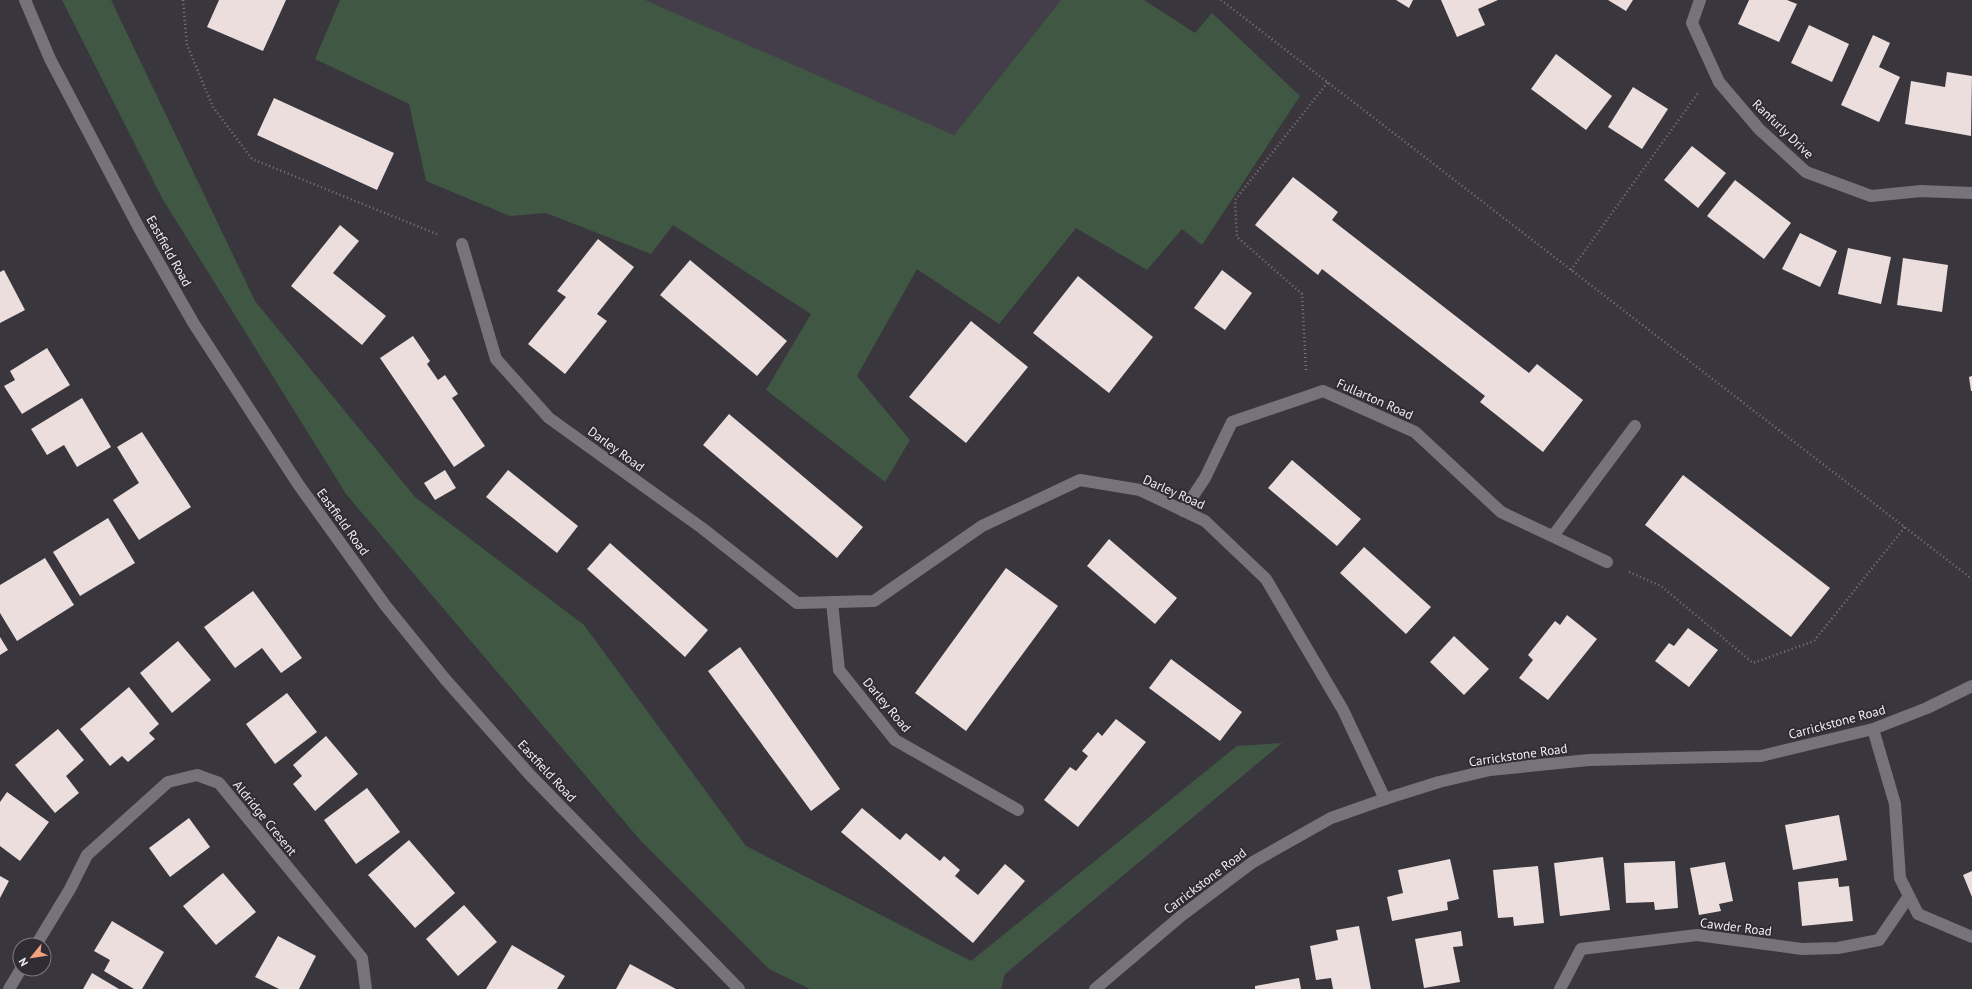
<svg xmlns="http://www.w3.org/2000/svg" width="1972" height="989" font-family="'PT Sans',sans-serif">
<style>
.built{fill:#443e4b}
.green{fill:#405843}
.building{fill:#ebdedc}
.lines{fill:none;stroke-linecap:round;stroke-linejoin:round}
.path{stroke:#7a777e;stroke-width:2.5;stroke-dasharray:1 3;stroke-linecap:butt}
.minor{stroke:#77737c;stroke-width:12}
.tertiary{stroke:#77737c;stroke-width:12}
.labels{text-anchor:middle;dominant-baseline:central;stroke-width:4;stroke-linejoin:round;paint-order:stroke}
.street-label{font-size:13px;fill:#f0edf2;stroke:#2f2c33}
</style>
<rect width="100%" height="100%" fill="#39363d"/>
<path class="built" d="M 645,0 L 1061,0 L 954,135 Z"/>
<path class="green" d="M 62,0 L 111,0 L 255,301 L 415,497 L 584,625 L 746,846 L 971,961 L 1237,746 L 1282,743 L 1005,974 L 1001,989 L 810,989 L 769,969 L 641,841 L 346,494 L 162,198 Z
M 340,0 L 645,0 L 954,135 L 1061,0 L 1144,0 L 1195,33 L 1212,13 L 1300,96 L 1202,245 L 1182,229 L 1147,270 L 1076,228 L 999,324 L 917,269 L 857,376 L 910,440 L 885,482 L 766,390 L 811,314 L 673,225 L 651,254 L 546,213 L 510,216 L 426,181 L 409,104 L 315,59 Z"/>
<path class="building" d="M 219,0 L 286,0 L 263,51 L 207,27 Z
M 1396,0 L 1413,0 L 1409,8 Z
M 1441,0 L 1498,0 L 1478,9 L 1485,25 L 1457,37 Z
M 1608,0 L 1633,0 L 1626,11 Z
M 1749,0 L 1787,0 L 1797,4 L 1779,42 L 1738,24 Z
M 1809,25 L 1849,44 L 1832,82 L 1791,63 Z
M 1873,35 L 1890,43 L 1879,67 L 1900,77 L 1879,122 L 1841,105 Z
M 1556,54 L 1612,96 L 1586,130 L 1531,89 Z
M 1947,72 L 1972,76 L 1971,136 L 1905,124 L 1911,81 L 1945,87 Z
M 1633,87 L 1668,109 L 1642,149 L 1608,127 Z
M 274,98 L 394,153 L 377,190 L 257,135 Z
M 1692,146 L 1726,173 L 1698,208 L 1664,180 Z
M 1293,177 L 1338,212 L 1332,220 L 1529,373 L 1537,364 L 1583,400 L 1543,452 L 1480,402 L 1485,396 L 1322,269 L 1318,275 L 1255,225 Z
M 1735,180 L 1791,223 L 1764,259 L 1707,216 Z
M 340,225 L 359,241 L 333,273 L 386,316 L 362,345 L 291,286 Z
M 1800,233 L 1837,251 L 1820,287 L 1782,269 Z
M 598,239 L 634,267 L 597,314 L 607,321 L 565,374 L 528,344 L 566,297 L 557,291 Z
M 1848,248 L 1891,257 L 1881,304 L 1838,294 Z
M 1903,258 L 1948,265 L 1942,312 L 1897,305 Z
M 690,260 L 787,341 L 757,376 L 660,295 Z
M 4,270 L 25,310 L 0,323 L 0,272 Z
M 1222,270 L 1252,293 L 1225,330 L 1194,308 Z
M 1078,276 L 1153,337 L 1109,393 L 1033,333 Z
M 971,321 L 1028,367 L 966,443 L 909,397 Z
M 413,336 L 430,361 L 427,364 L 438,380 L 445,375 L 458,394 L 452,398 L 485,446 L 454,467 L 380,358 Z
M 47,348 L 70,385 L 22,414 L 4,386 L 15,380 L 10,371 Z
M 1972,376 L 1972,391 L 1971,391 L 1969,377 Z
M 82,398 L 111,447 L 77,467 L 64,445 L 47,455 L 31,429 Z
M 729,414 L 863,527 L 837,558 L 703,445 Z
M 142,432 L 191,507 L 139,540 L 113,500 L 139,483 L 117,447 Z
M 1292,460 L 1361,519 L 1337,546 L 1268,488 Z
M 445,470 L 456,488 L 435,500 L 424,483 Z
M 508,470 L 578,526 L 557,553 L 486,497 Z
M 1683,475 L 1830,588 L 1791,637 L 1645,525 Z
M 108,518 L 135,563 L 80,596 L 53,552 Z
M 1109,539 L 1177,598 L 1155,624 L 1087,566 Z
M 610,543 L 708,630 L 685,657 L 587,569 Z
M 1364,547 L 1431,607 L 1406,634 L 1340,573 Z
M 45,558 L 74,605 L 17,641 L 0,613 L 0,585 Z
M 1006,568 L 1058,606 L 966,731 L 915,693 Z
M 253,591 L 302,658 L 281,673 L 262,648 L 235,668 L 204,627 Z
M 1567,615 L 1597,639 L 1548,700 L 1519,678 L 1533,660 L 1528,655 L 1555,621 L 1560,625 Z
M 1688,628 L 1718,650 L 1689,687 L 1655,661 L 1669,643 L 1674,646 Z
M 1454,636 L 1489,669 L 1464,695 L 1430,662 Z
M 0,637 L 8,650 L 0,655 Z
M 178,641 L 211,680 L 172,713 L 140,673 Z
M 740,647 L 840,789 L 811,811 L 708,671 Z
M 1171,659 L 1242,712 L 1220,741 L 1149,688 Z
M 129,687 L 159,724 L 149,733 L 155,739 L 128,762 L 122,756 L 110,766 L 80,729 Z
M 287,693 L 317,732 L 275,764 L 246,724 Z
M 1116,719 L 1146,742 L 1078,827 L 1044,800 L 1070,767 L 1076,771 L 1088,756 L 1082,751 L 1098,732 L 1102,736 Z
M 58,729 L 84,760 L 66,776 L 79,793 L 55,813 L 15,765 Z
M 326,736 L 358,774 L 315,811 L 293,784 L 302,776 L 293,765 Z
M 367,788 L 400,832 L 356,864 L 324,820 Z
M 7,792 L 49,822 L 20,861 L 0,846 L 0,802 Z
M 862,808 L 900,840 L 906,833 L 940,861 L 944,856 L 960,870 L 955,876 L 978,895 L 1005,864 L 1025,881 L 973,943 L 841,832 Z
M 1839,815 L 1847,860 L 1793,870 L 1785,825 Z
M 189,818 L 210,847 L 170,877 L 149,848 Z
M 409,840 L 455,893 L 415,928 L 368,875 Z
M 1603,857 L 1610,910 L 1560,916 L 1554,863 Z
M 1450,859 L 1459,899 L 1447,902 L 1448,910 L 1392,921 L 1387,897 L 1403,893 L 1398,870 Z
M 1675,861 L 1678,908 L 1655,910 L 1654,902 L 1626,903 L 1624,863 Z
M 1725,862 L 1733,901 L 1719,904 L 1721,911 L 1699,915 L 1690,868 Z
M 1538,866 L 1544,923 L 1514,926 L 1513,917 L 1498,918 L 1493,870 Z
M 1972,871 L 1972,897 L 1963,875 Z
M 223,873 L 256,912 L 216,945 L 183,906 Z
M 0,876 L 9,881 L 0,898 Z
M 1838,878 L 1839,887 L 1849,886 L 1853,921 L 1802,926 L 1798,882 Z
M 464,905 L 497,942 L 458,976 L 426,939 Z
M 112,921 L 164,952 L 142,989 L 134,989 L 104,971 L 110,960 L 94,951 Z
M 1359,926 L 1371,989 L 1333,989 L 1331,978 L 1316,980 L 1310,946 L 1338,940 L 1336,930 Z
M 1461,931 L 1463,946 L 1453,947 L 1460,982 L 1424,988 L 1415,939 Z
M 278,936 L 316,956 L 299,989 L 279,989 L 255,977 Z
M 512,945 L 565,976 L 557,989 L 486,989 Z
M 630,964 L 676,989 L 616,989 Z
M 92,973 L 119,989 L 83,989 Z
M 1299,978 L 1301,989 L 1255,989 L 1255,986 Z"/>
<g class="lines">
<path class="path" d="M 183,0 L 187,45 L 213,107 L 252,159 L 439,235
M 1221,0 L 1972,579
M 1571,270 L 1698,93
M 1306,370 L 1302,294 L 1237,237 L 1235,200 L 1328,82
M 1629,572 L 1661,586 L 1753,663 L 1814,641 L 1905,527"/>
<path class="minor" d="M 1700,0 L 1692,23 L 1719,82 L 1759,129 L 1806,172 L 1871,196 L 1921,191 L 1972,193
M 462,244 L 496,359 L 549,418 L 702,528 L 797,603 L 874,601 L 982,526 L 1080,480 L 1140,490 L 1205,521 L 1266,579 L 1343,710 L 1385,799
M 1183,511 L 1205,478 L 1232,422 L 1323,391 L 1415,432 L 1501,512 L 1607,562
M 1553,536 L 1635,426
M 832,602 L 839,670 L 895,740 L 1018,810
M 1873,729 L 1895,804 L 1900,878 L 1918,914 L 1972,937
M 36,945 L 70,889 L 87,855 L 168,782 L 197,775 L 219,783 L 362,958 L 366,989
M 9,989 L 21,969
M 1560,989 L 1581,949 L 1697,935 L 1802,949 L 1838,948 L 1879,940 L 1909,896"/>
<path class="tertiary" d="M 25,0 L 50,59 L 139,228 L 194,324 L 298,484 L 385,605 L 445,679 L 530,775 L 739,989
M 1095,989 L 1181,916 L 1253,862 L 1331,818 L 1385,799 L 1439,782 L 1490,770 L 1589,760 L 1761,756 L 1873,729 L 1927,708 L 1972,686"/>
</g>
<g class="labels">
<g class="street-label">
<text transform="translate(1783 129) rotate(44)">Ranfurly Drive</text>
<text transform="translate(169 251) rotate(61)">Eastfield Road</text>
<text transform="translate(1375 399) rotate(24)">Fullarton Road</text>
<text transform="translate(616 449) rotate(36)">Darley Road</text>
<text transform="translate(1174 492) rotate(24)">Darley Road</text>
<text transform="translate(343 522) rotate(54)">Eastfield Road</text>
<text transform="translate(887 705) rotate(50)">Darley Road</text>
<text transform="translate(1837 722) rotate(-15)">Carrickstone Road</text>
<text transform="translate(1518 755) rotate(-8)">Carrickstone Road</text>
<text transform="translate(547 771) rotate(47)">Eastfield Road</text>
<text transform="translate(265 818) rotate(51)">Aldridge Cresent</text>
<text transform="translate(1205 881) rotate(-37)">Carrickstone Road</text>
<text transform="translate(1736 927) rotate(7)">Cawder Road</text>
</g>
</g>
<g transform="translate(32 957) rotate(240)"><circle r="19" fill="#2f2c33" stroke="#7c797f"/>
<path d="M0-3L7 15L0 10L-7 15Z" fill="#f1a17c"/>
<text y="-6" font-size="11" font-weight="bold" text-anchor="middle" fill="#f0edf2">N</text>
</g>
</svg>
